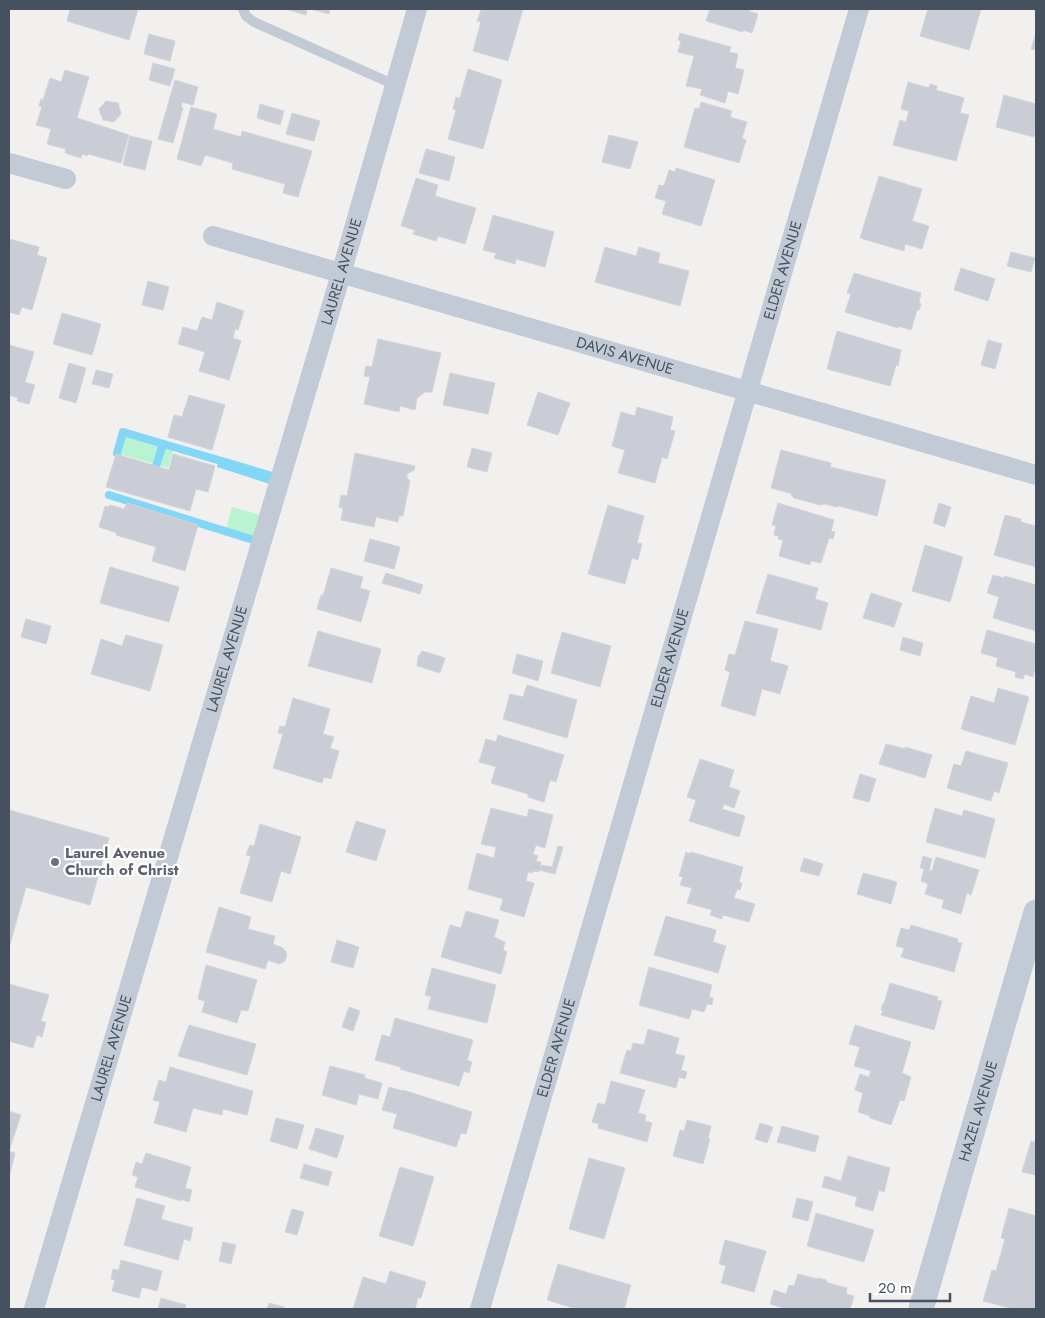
<svg xmlns="http://www.w3.org/2000/svg" width="1045" height="1318" font-family="Jost,sans-serif">
<style>
.green{fill:#b8f4d2}
.water{fill:#81d7f5}
.lines{fill:none;stroke-linecap:round;stroke-linejoin:round}
.stream{stroke:#81d7f5;stroke-width:8}
.building{fill:#cacdd5;stroke:#d2d4db}
.service{stroke:#c1cad5;stroke-width:10}
.minor{stroke:#c1cad5;stroke-width:20}
.tertiary{stroke:#c1cad5;stroke-width:25}
.worship-dot{fill:#6b7280;stroke:#fff;stroke-width:2}
.labels{text-anchor:middle;dominant-baseline:central;stroke-width:4.5;stroke-linejoin:round;paint-order:stroke}
.street-label{font-size:15px;fill:#45515e;stroke:#fff}
.worship-label{font-size:15px;font-weight:bold;fill:#5b616d;stroke:#fff;text-anchor:start}
</style>
<rect width="100%" height="100%" fill="#f2efef"/>
<path class="green" d="M 125,435 L 173,450 L 168,468 L 120,454 Z
M 232,507 L 267,517 L 260,540 L 226,530 Z"/>
<path class="water" d="M 218,462 L 278,480 L 276,486 L 217,467 Z"/>
<g class="lines">
<path class="stream" d="M 117,453 L 123,432 L 279,478
M 156,466 L 163,444
M 109,495 L 260,542"/>
</g>
<path class="building" d="M 67,9 L 138,9 L 129,40 L 67,21 L 70,10 Z
M 290,9 L 307,9 L 306,15 L 289,10 Z
M 310,9 L 330,9 L 329,14 Z
M 485,9 L 523,9 L 508,61 L 473,51 L 481,22 L 477,21 L 481,10 L 484,11 Z
M 710,9 L 721,10 L 722,9 L 750,9 L 749,11 L 758,14 L 752,33 L 743,30 L 743,32 L 706,21 Z
M 928,9 L 981,9 L 969,50 L 920,36 Z
M 680,33 L 731,47 L 729,52 L 738,54 L 735,68 L 744,70 L 738,94 L 728,91 L 725,103 L 700,95 L 702,89 L 686,86 L 694,56 L 678,52 L 681,41 L 678,40 Z
M 149,34 L 175,41 L 170,61 L 144,54 Z
M 1035,36 L 1036,36 L 1036,50 L 1031,49 Z
M 153,63 L 175,69 L 170,86 L 149,80 Z
M 468,69 L 502,80 L 483,149 L 448,139 L 456,110 L 453,109 L 456,97 L 460,98 Z
M 65,70 L 89,77 L 77,118 L 129,135 L 121,163 L 88,154 L 87,156 L 82,154 L 81,158 L 65,153 L 66,149 L 47,144 L 51,129 L 36,125 L 42,107 L 39,106 L 41,99 L 43,100 L 50,78 L 61,82 Z
M 175,80 L 198,87 L 193,105 L 182,102 L 181,107 L 183,108 L 173,143 L 158,139 Z
M 908,82 L 929,88 L 930,84 L 937,86 L 936,90 L 964,98 L 960,113 L 969,115 L 956,161 L 893,145 L 900,120 L 906,122 L 909,111 L 901,109 Z
M 1004,95 L 1036,104 L 1036,128 L 1034,137 L 996,127 Z
M 106,101 L 118,103 L 121,114 L 114,122 L 103,120 L 99,109 Z
M 701,102 L 732,111 L 730,117 L 747,122 L 742,138 L 746,140 L 739,163 L 684,147 L 695,108 L 699,109 Z
M 260,104 L 284,111 L 280,125 L 257,118 Z
M 191,107 L 217,114 L 213,129 L 241,137 L 242,131 L 312,151 L 298,197 L 283,193 L 285,184 L 232,169 L 233,163 L 205,155 L 201,166 L 177,159 Z
M 292,113 L 320,121 L 314,141 L 286,134 Z
M 609,135 L 638,142 L 630,169 L 602,162 Z
M 130,136 L 152,141 L 145,170 L 123,165 Z
M 426,149 L 455,157 L 449,181 L 419,173 Z
M 676,168 L 715,180 L 701,226 L 662,214 L 666,201 L 655,198 L 659,185 L 664,186 L 669,170 L 675,172 Z
M 879,176 L 922,189 L 912,221 L 929,226 L 922,249 L 905,244 L 904,251 L 860,238 Z
M 416,178 L 438,185 L 435,196 L 476,208 L 465,244 L 438,236 L 436,241 L 413,234 L 415,230 L 401,226 Z
M 493,215 L 554,232 L 545,267 L 516,259 L 515,264 L 494,258 L 496,253 L 483,250 Z
M 9,239 L 39,247 L 37,255 L 47,258 L 32,310 L 22,307 L 19,315 L 9,312 Z
M 605,247 L 636,256 L 639,247 L 660,253 L 658,263 L 689,271 L 680,306 L 595,282 Z
M 1011,252 L 1035,258 L 1031,272 L 1007,266 Z
M 961,268 L 995,279 L 988,301 L 954,290 Z
M 854,273 L 921,293 L 919,303 L 921,304 L 919,310 L 917,310 L 911,330 L 898,326 L 898,328 L 845,312 L 851,294 L 847,293 Z
M 148,281 L 169,287 L 163,310 L 142,305 Z
M 217,302 L 244,311 L 238,330 L 235,329 L 233,338 L 241,341 L 229,380 L 199,371 L 205,352 L 178,344 L 183,327 L 197,331 L 202,317 L 212,320 Z
M 62,313 L 101,324 L 92,355 L 53,344 Z
M 837,331 L 901,350 L 898,366 L 896,365 L 890,386 L 827,369 Z
M 378,339 L 441,353 L 432,392 L 425,392 L 417,398 L 415,410 L 400,406 L 399,412 L 364,404 L 370,377 L 364,376 L 366,366 L 372,367 Z
M 988,340 L 1002,344 L 995,369 L 981,365 Z
M 9,345 L 34,352 L 25,382 L 35,385 L 29,404 L 17,401 L 18,398 L 9,395 Z
M 69,363 L 86,368 L 76,403 L 59,398 Z
M 96,370 L 113,374 L 109,388 L 92,384 Z
M 450,373 L 495,383 L 488,414 L 443,405 Z
M 538,392 L 570,403 L 558,435 L 527,425 Z
M 189,395 L 225,405 L 212,450 L 168,437 L 174,415 L 182,417 Z
M 637,407 L 673,417 L 670,430 L 675,431 L 667,459 L 662,457 L 655,483 L 618,473 L 625,450 L 612,446 L 621,412 L 635,416 Z
M 472,448 L 492,453 L 487,472 L 467,467 Z
M 781,450 L 831,463 L 830,467 L 886,480 L 877,516 L 839,506 L 837,507 L 825,504 L 820,505 L 794,498 L 790,493 L 771,488 Z
M 355,453 L 415,466 L 414,470 L 407,474 L 407,478 L 410,481 L 403,516 L 399,516 L 398,522 L 376,517 L 374,527 L 341,520 L 343,508 L 339,507 L 341,495 L 347,496 Z
M 116,454 L 169,470 L 173,454 L 215,466 L 208,492 L 196,489 L 190,511 L 106,487 Z
M 127,503 L 198,525 L 185,571 L 152,561 L 156,547 L 116,535 L 117,533 L 99,527 L 105,506 L 108,507 L 110,505 L 124,509 Z
M 778,503 L 834,520 L 831,531 L 835,532 L 833,539 L 829,538 L 821,563 L 811,561 L 810,565 L 779,556 L 783,540 L 778,539 L 779,536 L 774,535 L 776,526 L 772,525 Z
M 939,503 L 951,507 L 945,527 L 933,523 Z
M 608,505 L 644,516 L 637,543 L 642,544 L 638,560 L 632,558 L 625,584 L 588,574 Z
M 1005,515 L 1021,519 L 1021,522 L 1036,526 L 1036,567 L 994,555 Z
M 370,539 L 400,547 L 394,569 L 364,561 Z
M 925,545 L 963,557 L 950,602 L 912,591 Z
M 110,567 L 179,587 L 169,622 L 100,603 Z
M 331,568 L 363,577 L 360,588 L 370,591 L 361,622 L 317,609 L 321,595 L 323,596 Z
M 386,573 L 423,585 L 420,594 L 382,583 Z
M 768,574 L 818,588 L 815,599 L 828,603 L 821,630 L 756,613 Z
M 993,575 L 1004,578 L 1005,576 L 1036,585 L 1036,631 L 993,618 L 999,597 L 987,593 Z
M 871,593 L 902,603 L 894,627 L 863,618 Z
M 26,619 L 51,626 L 46,644 L 21,637 Z
M 745,621 L 778,629 L 770,661 L 788,666 L 780,694 L 762,689 L 755,716 L 721,706 L 730,672 L 725,670 L 729,654 L 735,655 Z
M 987,630 L 1036,644 L 1036,668 L 1035,668 L 1033,677 L 1025,674 L 1023,679 L 1015,677 L 1016,672 L 996,666 L 998,658 L 981,653 Z
M 318,631 L 381,649 L 372,683 L 308,666 Z
M 562,632 L 611,646 L 600,687 L 551,673 Z
M 126,635 L 163,645 L 150,691 L 91,674 L 101,639 L 122,646 Z
M 903,637 L 923,643 L 920,656 L 900,650 Z
M 422,651 L 445,658 L 440,673 L 417,666 L 418,657 Z
M 517,654 L 543,661 L 538,681 L 512,673 Z
M 527,685 L 577,700 L 567,738 L 503,719 L 510,694 L 523,697 Z
M 998,688 L 1029,697 L 1015,745 L 961,729 L 971,696 L 994,703 Z
M 293,698 L 330,709 L 323,734 L 334,737 L 330,748 L 339,751 L 331,779 L 324,777 L 322,783 L 273,768 L 283,734 L 278,733 L 280,726 L 285,727 Z
M 498,735 L 564,755 L 556,782 L 550,780 L 544,802 L 528,797 L 528,794 L 491,783 L 496,767 L 479,762 L 486,739 L 496,742 Z
M 886,744 L 905,749 L 905,747 L 932,755 L 925,778 L 879,764 Z
M 966,751 L 1008,763 L 999,793 L 994,791 L 991,801 L 947,788 L 954,764 L 961,766 Z
M 700,759 L 734,770 L 729,787 L 740,791 L 734,808 L 724,804 L 722,809 L 745,816 L 739,837 L 689,821 L 696,800 L 687,797 Z
M 860,774 L 876,779 L 869,802 L 853,798 Z
M 491,808 L 527,817 L 529,809 L 553,815 L 545,848 L 536,845 L 533,854 L 538,856 L 536,861 L 541,862 L 540,865 L 552,867 L 558,846 L 563,847 L 555,874 L 539,870 L 539,872 L 533,871 L 532,873 L 528,872 L 526,881 L 534,883 L 524,917 L 500,910 L 503,899 L 468,889 L 477,853 L 494,858 L 496,847 L 481,844 Z
M 935,808 L 962,816 L 964,810 L 995,819 L 985,858 L 926,842 Z
M 9,810 L 109,838 L 90,905 L 26,887 L 9,948 Z
M 356,821 L 386,830 L 376,861 L 346,852 Z
M 260,824 L 301,837 L 290,874 L 281,871 L 272,902 L 240,893 L 251,856 L 246,855 L 250,845 L 254,846 Z
M 686,852 L 690,854 L 691,852 L 743,867 L 739,882 L 742,883 L 740,890 L 737,889 L 734,898 L 755,904 L 749,922 L 723,915 L 722,919 L 710,915 L 712,910 L 687,903 L 692,888 L 680,885 L 683,877 L 679,876 Z
M 923,856 L 932,859 L 929,870 L 932,871 L 936,857 L 979,870 L 971,895 L 967,893 L 961,914 L 942,908 L 944,900 L 925,894 L 928,884 L 921,881 L 924,869 L 920,868 Z
M 804,858 L 823,864 L 819,876 L 800,871 Z
M 863,873 L 897,882 L 891,904 L 857,894 Z
M 219,907 L 251,917 L 248,929 L 275,936 L 273,944 L 283,948 L 287,954 L 285,961 L 279,964 L 268,960 L 265,969 L 206,952 Z
M 466,911 L 499,920 L 494,937 L 505,942 L 503,950 L 507,952 L 501,974 L 441,957 L 450,925 L 461,928 Z
M 666,916 L 716,930 L 713,942 L 726,946 L 718,973 L 654,955 Z
M 911,925 L 958,939 L 957,942 L 962,943 L 954,972 L 901,957 L 904,948 L 896,946 L 901,928 L 909,930 Z
M 337,940 L 359,947 L 353,968 L 331,962 Z
M 206,965 L 257,980 L 248,1011 L 241,1010 L 237,1023 L 202,1012 L 205,1001 L 198,999 Z
M 649,967 L 712,985 L 709,997 L 713,998 L 712,1005 L 707,1004 L 704,1012 L 692,1009 L 689,1019 L 639,1005 Z
M 432,968 L 496,985 L 487,1023 L 428,1009 L 431,997 L 425,995 Z
M 890,983 L 938,997 L 937,1000 L 942,1001 L 934,1030 L 881,1015 L 883,1011 L 881,1010 L 883,1003 L 884,1004 Z
M 9,984 L 49,995 L 41,1021 L 46,1022 L 42,1037 L 37,1035 L 33,1048 L 9,1041 Z
M 349,1007 L 360,1011 L 353,1031 L 342,1027 Z
M 395,1018 L 473,1040 L 467,1060 L 472,1062 L 469,1073 L 464,1071 L 459,1086 L 400,1069 L 401,1067 L 375,1060 L 382,1035 L 390,1037 Z
M 189,1025 L 256,1044 L 247,1075 L 178,1056 Z
M 855,1025 L 911,1042 L 902,1073 L 911,1077 L 904,1101 L 900,1100 L 891,1125 L 870,1118 L 870,1116 L 858,1112 L 863,1093 L 855,1090 L 860,1074 L 869,1077 L 871,1071 L 854,1066 L 860,1047 L 849,1044 Z
M 648,1029 L 679,1038 L 675,1054 L 685,1056 L 681,1070 L 687,1072 L 685,1079 L 679,1077 L 676,1088 L 620,1073 L 627,1050 L 631,1051 L 633,1043 L 644,1045 Z
M 330,1066 L 365,1075 L 364,1078 L 382,1083 L 378,1099 L 359,1094 L 356,1105 L 322,1095 Z
M 170,1067 L 253,1091 L 247,1115 L 223,1109 L 222,1115 L 193,1108 L 186,1132 L 154,1123 L 160,1102 L 153,1100 L 159,1080 L 166,1082 Z
M 611,1081 L 645,1090 L 638,1113 L 646,1115 L 645,1121 L 652,1123 L 647,1142 L 598,1128 L 599,1124 L 592,1122 L 598,1103 L 605,1105 Z
M 389,1087 L 403,1091 L 403,1090 L 472,1112 L 466,1134 L 461,1133 L 456,1147 L 393,1128 L 397,1114 L 382,1110 Z
M 9,1111 L 21,1115 L 9,1151 L 15,1153 L 10,1173 Z
M 276,1118 L 304,1125 L 297,1149 L 270,1141 Z
M 687,1120 L 711,1126 L 708,1138 L 710,1139 L 703,1164 L 673,1156 L 680,1130 L 684,1131 Z
M 760,1123 L 773,1127 L 767,1143 L 755,1139 Z
M 782,1126 L 819,1136 L 815,1152 L 777,1142 Z
M 316,1128 L 344,1136 L 337,1158 L 309,1149 Z
M 1036,1136 L 1036,1175 L 1022,1172 L 1031,1141 L 1035,1142 Z
M 146,1153 L 191,1167 L 185,1188 L 192,1190 L 189,1202 L 181,1199 L 181,1201 L 135,1187 L 138,1177 L 132,1175 L 136,1162 L 142,1164 Z
M 848,1156 L 890,1168 L 884,1192 L 879,1190 L 873,1211 L 855,1206 L 857,1197 L 822,1187 L 825,1176 L 841,1181 Z
M 589,1158 L 625,1168 L 604,1239 L 569,1229 Z
M 304,1164 L 332,1172 L 328,1186 L 300,1178 Z
M 400,1167 L 434,1177 L 413,1246 L 379,1236 Z
M 137,1198 L 165,1206 L 161,1219 L 193,1228 L 190,1241 L 184,1239 L 178,1260 L 124,1245 Z
M 797,1198 L 813,1202 L 808,1221 L 792,1217 Z
M 1009,1208 L 1036,1216 L 1036,1306 L 1035,1309 L 1014,1309 L 983,1301 L 992,1270 L 996,1271 L 1005,1239 L 1001,1238 Z
M 292,1209 L 304,1212 L 297,1235 L 285,1232 Z
M 816,1213 L 874,1230 L 864,1262 L 807,1246 Z
M 725,1240 L 766,1251 L 754,1292 L 721,1283 L 726,1266 L 719,1264 Z
M 223,1242 L 236,1245 L 231,1264 L 219,1261 Z
M 121,1260 L 162,1271 L 157,1291 L 142,1287 L 139,1298 L 112,1291 L 115,1280 L 111,1279 L 113,1269 L 119,1270 Z
M 558,1264 L 631,1285 L 624,1309 L 577,1309 L 547,1300 Z
M 390,1271 L 426,1282 L 421,1298 L 418,1298 L 415,1309 L 353,1309 L 363,1277 L 386,1284 Z
M 798,1274 L 817,1279 L 819,1278 L 826,1280 L 828,1283 L 847,1288 L 846,1294 L 854,1296 L 850,1309 L 786,1309 L 770,1304 L 774,1290 L 786,1294 L 789,1285 L 794,1286 Z
M 161,1298 L 186,1305 L 185,1309 L 158,1309 Z
M 269,1303 L 284,1307 L 283,1309 L 267,1309 Z"/>
<g class="lines">
<path class="service" d="M 243,9 L 246,16 L 254,22 L 395,85"/>
<g class="minor">
<path d="M 9,163 L 66,179"/>
<path id="s1" d="M 213,236 L 1036,475"/>
<path id="s2" d="M 34,1309 L 341,274 L 417,9"/>
<path id="s3" d="M 480,1309 L 859,9"/>
</g>
<path class="tertiary" id="s4" d="M 921,1309 L 1036,912"/>
</g>
<circle class="worship-dot" cx="55" cy="862" r="5"/>
<g class="labels">
<g class="street-label">
<text stroke="none"><textPath href="#s3" startOffset="1082">ELDER AVENUE</textPath></text>
<text stroke="none"><textPath href="#s2" startOffset="1082">LAUREL AVENUE</textPath></text>
<text stroke="none"><textPath href="#s1" startOffset="429">DAVIS AVENUE</textPath></text>
<text stroke="none"><textPath href="#s2" startOffset="678">LAUREL AVENUE</textPath></text>
<text stroke="none"><textPath href="#s3" startOffset="678">ELDER AVENUE</textPath></text>
<text stroke="none"><textPath href="#s2" startOffset="272">LAUREL AVENUE</textPath></text>
<text stroke="none"><textPath href="#s3" startOffset="272">ELDER AVENUE</textPath></text>
<text stroke="none"><textPath href="#s4" startOffset="206">HAZEL AVENUE</textPath></text>
</g>
<g class="worship-label">
<text x="65" y="853">Laurel Avenue<tspan x="65" dy="17">Church of Christ</tspan></text>
</g>
</g>
<rect width="1045" height="1318" fill="none" stroke="#45515e" stroke-width="20"/>
<path d="M870 1293v8h80v-8" fill="none" stroke="#45515e" stroke-width="2.5"/>
<text x="878" y="1293" font-size="15" fill="#45515e" stroke="#ffffff" stroke-width="4" paint-order="stroke">20 m</text>
</svg>
